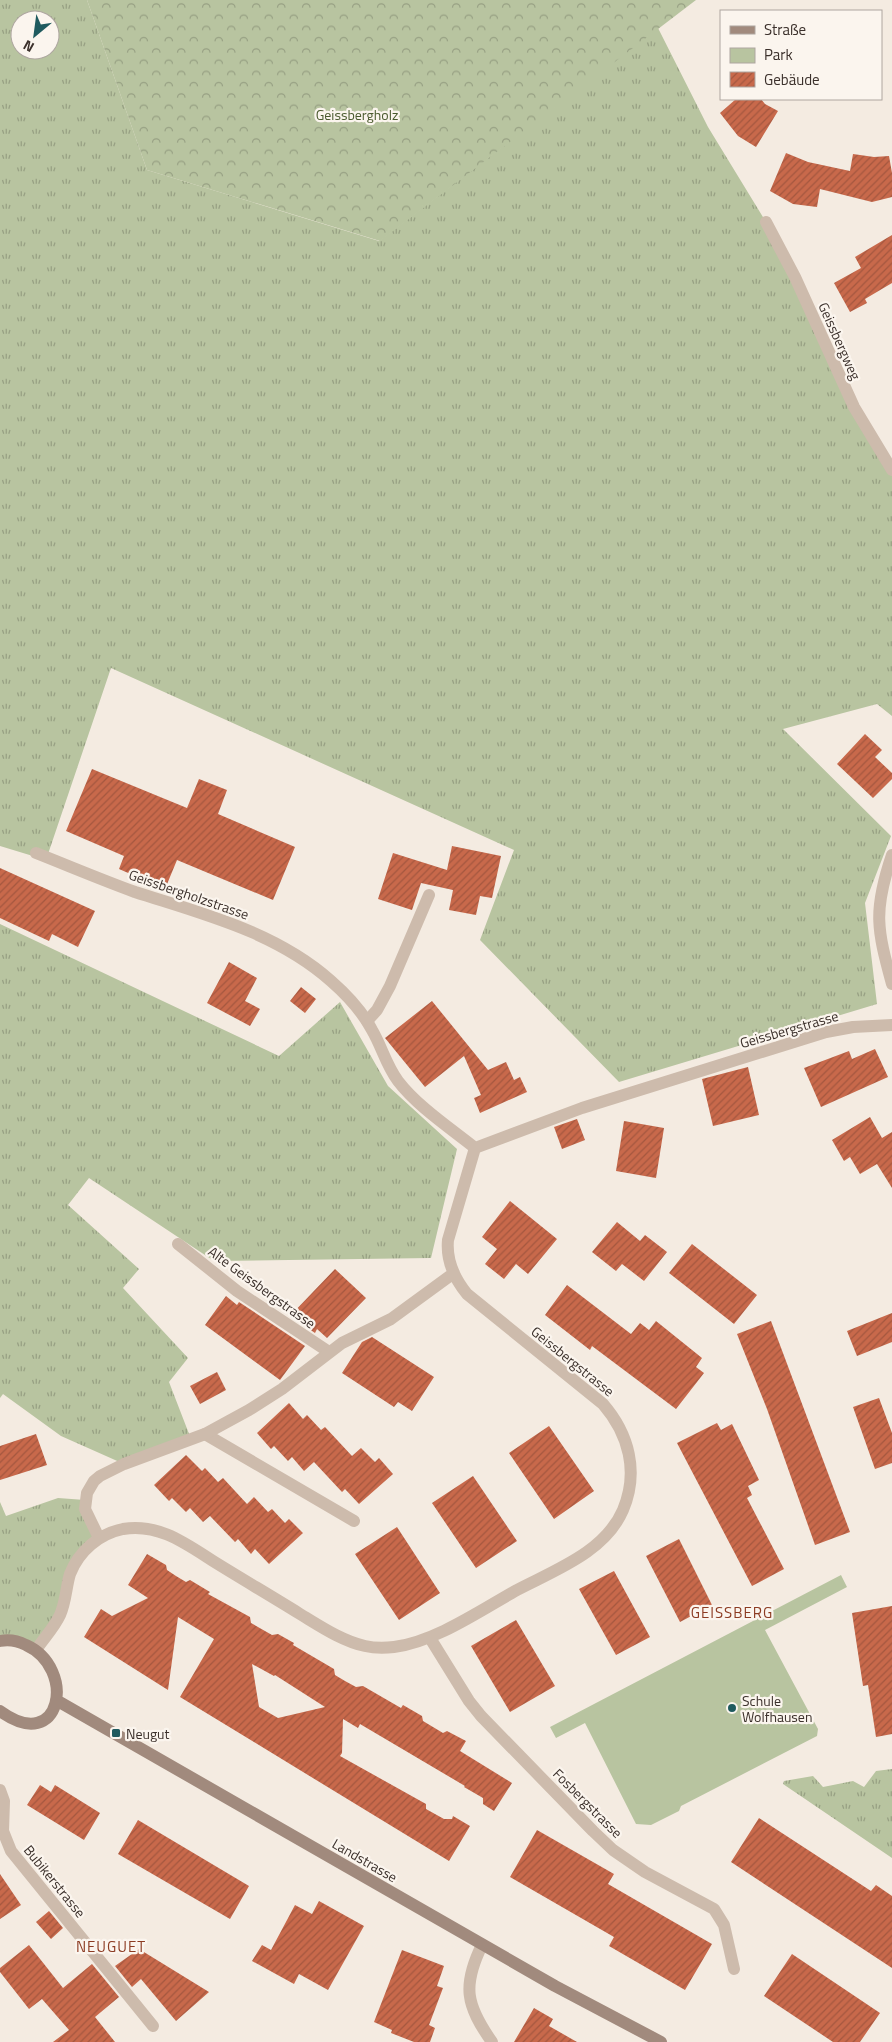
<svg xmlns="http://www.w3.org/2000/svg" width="892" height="2042" font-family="'Titillium Web',sans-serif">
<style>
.grass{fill:url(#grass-tufts);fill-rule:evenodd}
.forest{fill:url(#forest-crowns)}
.green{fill:#b8c4a0}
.building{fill:url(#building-hatch);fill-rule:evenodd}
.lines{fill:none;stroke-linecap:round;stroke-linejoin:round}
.service{stroke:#cdbbac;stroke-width:12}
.minor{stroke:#cdbbac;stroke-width:12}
.secondary{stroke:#a18a7d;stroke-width:12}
.poi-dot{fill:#1f5a5e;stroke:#fbf5ee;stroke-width:2}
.labels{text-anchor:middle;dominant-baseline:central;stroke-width:4.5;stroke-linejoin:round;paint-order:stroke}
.park-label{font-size:14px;fill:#4a5a2e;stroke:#fbf5ee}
.street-label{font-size:14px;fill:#3b302b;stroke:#fbf5ee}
.poi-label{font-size:14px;fill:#3b302b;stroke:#fbf5ee;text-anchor:start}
.neighbourhood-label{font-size:15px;letter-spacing:1px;fill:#8c3b22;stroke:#fbf5ee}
</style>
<defs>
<pattern id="grass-tufts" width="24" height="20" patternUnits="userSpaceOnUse" patternTransform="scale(1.25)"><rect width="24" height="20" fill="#b8c4a0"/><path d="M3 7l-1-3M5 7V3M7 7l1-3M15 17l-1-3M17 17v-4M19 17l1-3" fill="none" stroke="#97a083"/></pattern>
<pattern id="forest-crowns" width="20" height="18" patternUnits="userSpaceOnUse" patternTransform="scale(1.25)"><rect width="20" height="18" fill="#b8c4a0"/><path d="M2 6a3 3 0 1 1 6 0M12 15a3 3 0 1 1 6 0" fill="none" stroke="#97a083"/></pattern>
<pattern id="building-hatch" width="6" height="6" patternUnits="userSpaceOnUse" patternTransform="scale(1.25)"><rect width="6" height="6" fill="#c8694b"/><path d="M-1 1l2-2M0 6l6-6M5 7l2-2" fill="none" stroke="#a4573f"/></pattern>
</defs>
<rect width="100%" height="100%" fill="#f4ebe1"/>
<path class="grass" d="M 0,0 L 87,0 L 147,170 L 379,241 L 658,28 L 708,127 L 766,222 L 892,470 L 892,716 L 877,704 L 783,729 L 891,836 L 865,903 L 877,1004 L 619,1082 L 480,940 L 514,850 L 111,668 L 46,860 L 0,846 ZM 20,20 L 50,20 L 50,50 L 20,50 Z
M 0,924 L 279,1056 L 340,1002 L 388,1086 L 457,1149 L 431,1258 L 214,1261 L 89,1178 L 68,1205 L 139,1269 L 123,1288 L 188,1358 L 169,1382 L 191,1439 L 124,1464 L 61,1436 L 3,1394 L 0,1398 Z
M 58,1498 L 85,1500 L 99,1538 L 82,1553 L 63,1607 L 36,1650 L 0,1641 L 0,1502 L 6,1516 Z
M 892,1769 L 892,1858 L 783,1784 L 784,1781 L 813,1776 L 823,1787 L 853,1781 L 864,1787 L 876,1771 Z"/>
<path class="forest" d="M 87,0 L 696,0 L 380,241 L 147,170 Z"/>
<path class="green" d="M 841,1575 L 847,1587 L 765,1630 L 818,1729 L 817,1736 L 681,1806 L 679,1811 L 651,1825 L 636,1824 L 585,1723 L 556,1738 L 550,1727 Z"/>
<path class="building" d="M 736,99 L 761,99 L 765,104 L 778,111 L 756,147 L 738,136 L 720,113 Z
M 786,153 L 808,162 L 850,171 L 853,154 L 874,157 L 889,156 L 892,173 L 892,197 L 872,202 L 820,189 L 817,207 L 793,204 L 770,191 Z
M 892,235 L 892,283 L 865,299 L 867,303 L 850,312 L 834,283 L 861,268 L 855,257 Z
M 865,734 L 882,750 L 875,757 L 892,773 L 892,779 L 873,798 L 837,764 Z
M 92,769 L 187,808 L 199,779 L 227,790 L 218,814 L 295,847 L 273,900 L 177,860 L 165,889 L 119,869 L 124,856 L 66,831 Z
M 452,846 L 501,856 L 492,898 L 480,896 L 476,915 L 449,910 L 453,890 L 421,883 L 412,910 L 378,899 L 393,853 L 447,870 Z
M 0,868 L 95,911 L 78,947 L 52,934 L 49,941 L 0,918 Z
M 229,962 L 257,978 L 245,1001 L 260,1009 L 250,1026 L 207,1003 Z
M 301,987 L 316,999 L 305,1013 L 290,1001 Z
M 432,1001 L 488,1070 L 506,1062 L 514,1080 L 520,1077 L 527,1092 L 480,1113 L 474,1098 L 481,1095 L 464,1056 L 425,1087 L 385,1038 Z
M 875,1049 L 888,1077 L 821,1107 L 804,1068 L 849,1051 L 852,1059 Z
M 748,1067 L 759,1115 L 713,1126 L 702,1079 Z
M 870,1117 L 882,1138 L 892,1132 L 892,1188 L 877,1164 L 860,1174 L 850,1157 L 844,1161 L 832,1140 Z
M 577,1119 L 585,1140 L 562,1149 L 554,1127 Z
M 624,1121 L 664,1128 L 656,1178 L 616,1171 Z
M 510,1201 L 557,1239 L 528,1274 L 516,1264 L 504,1279 L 485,1264 L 497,1249 L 482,1237 Z
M 617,1222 L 640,1241 L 645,1235 L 667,1252 L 644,1281 L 622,1264 L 616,1271 L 592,1252 Z
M 692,1244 L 757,1295 L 734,1324 L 669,1273 Z
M 335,1269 L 366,1298 L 327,1338 L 317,1329 L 315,1333 L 290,1316 Z
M 567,1285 L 631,1334 L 640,1323 L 649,1330 L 656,1321 L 702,1358 L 696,1367 L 704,1373 L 676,1409 L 592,1346 L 590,1350 L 545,1315 Z
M 226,1296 L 237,1305 L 239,1302 L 305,1346 L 280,1380 L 205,1325 Z
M 892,1313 L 892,1342 L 857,1356 L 847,1331 Z
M 771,1321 L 850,1532 L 815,1545 L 767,1409 L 737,1334 Z
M 372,1337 L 434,1377 L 412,1411 L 398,1402 L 394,1407 L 342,1373 L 362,1342 Z
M 217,1372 L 226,1390 L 200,1404 L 190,1386 Z
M 879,1398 L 892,1433 L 892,1463 L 875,1469 L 853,1407 Z
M 289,1403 L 303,1419 L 307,1415 L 321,1430 L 325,1427 L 352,1456 L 361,1448 L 375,1462 L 379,1458 L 393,1474 L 359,1504 L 345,1489 L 342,1492 L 314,1462 L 304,1471 L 292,1457 L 288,1461 L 274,1446 L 271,1449 L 257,1433 Z
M 717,1423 L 721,1430 L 732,1424 L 759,1480 L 748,1486 L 752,1495 L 747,1498 L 784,1569 L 752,1586 L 677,1443 Z
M 549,1426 L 594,1491 L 554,1519 L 509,1453 Z
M 36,1434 L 47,1465 L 0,1480 L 0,1446 Z
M 186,1455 L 202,1471 L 205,1468 L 218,1482 L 223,1478 L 247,1504 L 254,1497 L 268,1512 L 272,1509 L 285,1523 L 289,1519 L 303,1533 L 269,1564 L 255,1549 L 251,1554 L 238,1539 L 235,1542 L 210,1516 L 203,1522 L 190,1508 L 186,1512 L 172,1498 L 169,1501 L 154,1485 Z
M 473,1476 L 517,1541 L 476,1568 L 432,1503 Z
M 397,1527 L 440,1593 L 399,1620 L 355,1554 Z
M 679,1539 L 712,1605 L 680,1622 L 646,1556 Z
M 147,1554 L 166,1565 L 167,1570 L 176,1576 L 186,1582 L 190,1580 L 210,1592 L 208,1594 L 250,1617 L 251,1623 L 272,1635 L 278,1634 L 294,1643 L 293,1645 L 334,1669 L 335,1675 L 345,1681 L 356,1687 L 363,1686 L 401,1708 L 403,1705 L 422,1716 L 423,1721 L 443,1733 L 447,1731 L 466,1741 L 460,1751 L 512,1783 L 494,1811 L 483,1804 L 483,1798 L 464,1787 L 465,1786 L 360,1724 L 358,1728 L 343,1719 L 342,1753 L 340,1756 L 426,1804 L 426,1809 L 444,1819 L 452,1819 L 453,1816 L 470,1826 L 449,1861 L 180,1697 L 214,1639 L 178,1617 L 168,1690 L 84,1637 L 101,1609 L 112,1616 L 148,1598 L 128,1585 ZM 252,1664 L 274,1676 L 275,1675 L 325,1707 L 278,1718 L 259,1707 Z
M 614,1571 L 650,1637 L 616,1655 L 579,1589 Z
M 892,1606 L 892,1734 L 876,1737 L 868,1685 L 863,1686 L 852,1613 Z
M 516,1620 L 555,1686 L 510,1712 L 471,1646 Z
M 40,1785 L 51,1792 L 55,1785 L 100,1813 L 84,1840 L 27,1805 Z
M 759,1818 L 871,1891 L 876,1885 L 892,1896 L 892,1968 L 731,1862 Z
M 138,1820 L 249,1886 L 230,1919 L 118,1854 Z
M 537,1830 L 614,1874 L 608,1884 L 712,1944 L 685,1990 L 609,1946 L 614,1937 L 510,1877 Z
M 0,1874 L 21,1905 L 0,1919 Z
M 319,1901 L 364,1926 L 328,1990 L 299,1974 L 294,1984 L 252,1961 L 262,1945 L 271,1950 L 295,1905 L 312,1914 Z
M 49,1911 L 63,1928 L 51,1939 L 36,1922 Z
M 29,1945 L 63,1988 L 92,1964 L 119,1997 L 95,2017 L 115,2042 L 53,2042 L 69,2030 L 42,1999 L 29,2009 L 0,1972 L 0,1968 Z
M 139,1949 L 209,1992 L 176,2021 L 141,1979 L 132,1987 L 115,1966 Z
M 402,1950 L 444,1966 L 437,1986 L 443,1988 L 429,2025 L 435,2028 L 430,2042 L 414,2042 L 391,2033 L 392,2030 L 374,2022 Z
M 792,1954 L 880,2013 L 860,2042 L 833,2042 L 764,1996 Z
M 534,2008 L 553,2019 L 549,2026 L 577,2042 L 514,2042 Z"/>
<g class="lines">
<path class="service" d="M 367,1021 L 377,1010 L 390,986 L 429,895
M 178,1244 L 237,1291 L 329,1352
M 205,1434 L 354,1521
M 0,1790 L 4,1801 L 3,1831 L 11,1851 L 153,2026"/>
<path class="minor" d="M 766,222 L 795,277 L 854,407 L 892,470
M 36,853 C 69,866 102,880 135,892 C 203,914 276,932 331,981 C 347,995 362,1011 372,1030 C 382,1047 386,1065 398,1081 C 417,1106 450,1128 475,1148
M 892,855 C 873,911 877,929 892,984
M 475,1148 L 582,1108 L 826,1032 L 853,1027 L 892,1025
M 99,1538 L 85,1509 L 87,1493 L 94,1481 L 100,1476 L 124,1464 L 205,1434 L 249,1410 L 282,1389 L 342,1343 L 391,1319 L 454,1273
M 430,1638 L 469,1701 L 481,1716 L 593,1831 L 613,1850 L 645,1872 L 714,1909 L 724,1925 L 734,1969
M 36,1650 C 44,1638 54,1628 60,1615 C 66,1602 66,1587 70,1574 C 79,1551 99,1534 123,1529 C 158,1523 185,1543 213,1561 C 242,1579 271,1596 300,1614 C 320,1626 342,1641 365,1646 C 374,1648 385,1648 394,1647 C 435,1642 481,1610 517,1590 C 555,1570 605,1552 623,1510 C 639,1472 629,1434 603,1404 L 467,1294 C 454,1278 446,1261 448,1240 L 475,1148
M 482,1945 C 462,1986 466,2005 492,2042"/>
<path class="secondary" d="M 0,1641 C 9,1639 18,1641 26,1645 C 77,1668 62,1756 0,1711
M 56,1700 L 555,1986 L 661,2042"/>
</g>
<g class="poi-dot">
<circle cx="732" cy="1708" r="5"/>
<rect x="111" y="1728" width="10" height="10" rx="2.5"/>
</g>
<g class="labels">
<g class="park-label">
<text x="357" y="114">Geissbergholz</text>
</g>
<g class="street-label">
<text transform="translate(840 341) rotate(66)">Geissbergweg</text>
<text transform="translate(189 894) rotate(19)">Geissbergholzstrasse</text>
<text transform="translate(789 1029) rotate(-16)">Geissbergstrasse</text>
<text transform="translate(262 1287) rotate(36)">Alte Geissbergstrasse</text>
<text transform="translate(573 1361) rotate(39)">Geissbergstrasse</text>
<text transform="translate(588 1803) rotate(45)">Fosbergstrasse</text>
<text transform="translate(365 1860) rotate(30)">Landstrasse</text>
<text transform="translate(55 1881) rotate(51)">Bubikerstrasse</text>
</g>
<g class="poi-label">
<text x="742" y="1700">Schule<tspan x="742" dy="16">Wolfhausen</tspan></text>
<text x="126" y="1733">Neugut</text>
</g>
<g class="neighbourhood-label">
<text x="732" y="1612">GEISSBERG</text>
<text x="111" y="1946">NEUGUET</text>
</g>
</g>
<rect x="720" y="10" width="162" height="90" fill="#fbf5ee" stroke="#aea6a0"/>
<rect x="730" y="26" width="25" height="8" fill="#a18a7d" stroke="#aea6a0"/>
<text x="764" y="35" font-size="15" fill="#3b302b">Straße</text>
<rect x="730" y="48" width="25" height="15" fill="#b8c4a0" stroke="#aea6a0"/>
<text x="764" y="60" font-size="15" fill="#3b302b">Park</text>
<rect x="730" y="72" width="25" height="15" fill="url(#building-hatch)" stroke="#aea6a0"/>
<text x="764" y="85" font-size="15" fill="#3b302b">Gebäude</text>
<g transform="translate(35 35) rotate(209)"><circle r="24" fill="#fbf5ee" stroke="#aea6a0"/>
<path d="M0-4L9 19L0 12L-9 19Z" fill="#1f5a5e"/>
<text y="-8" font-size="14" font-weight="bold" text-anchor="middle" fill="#3b302b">N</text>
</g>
</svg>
